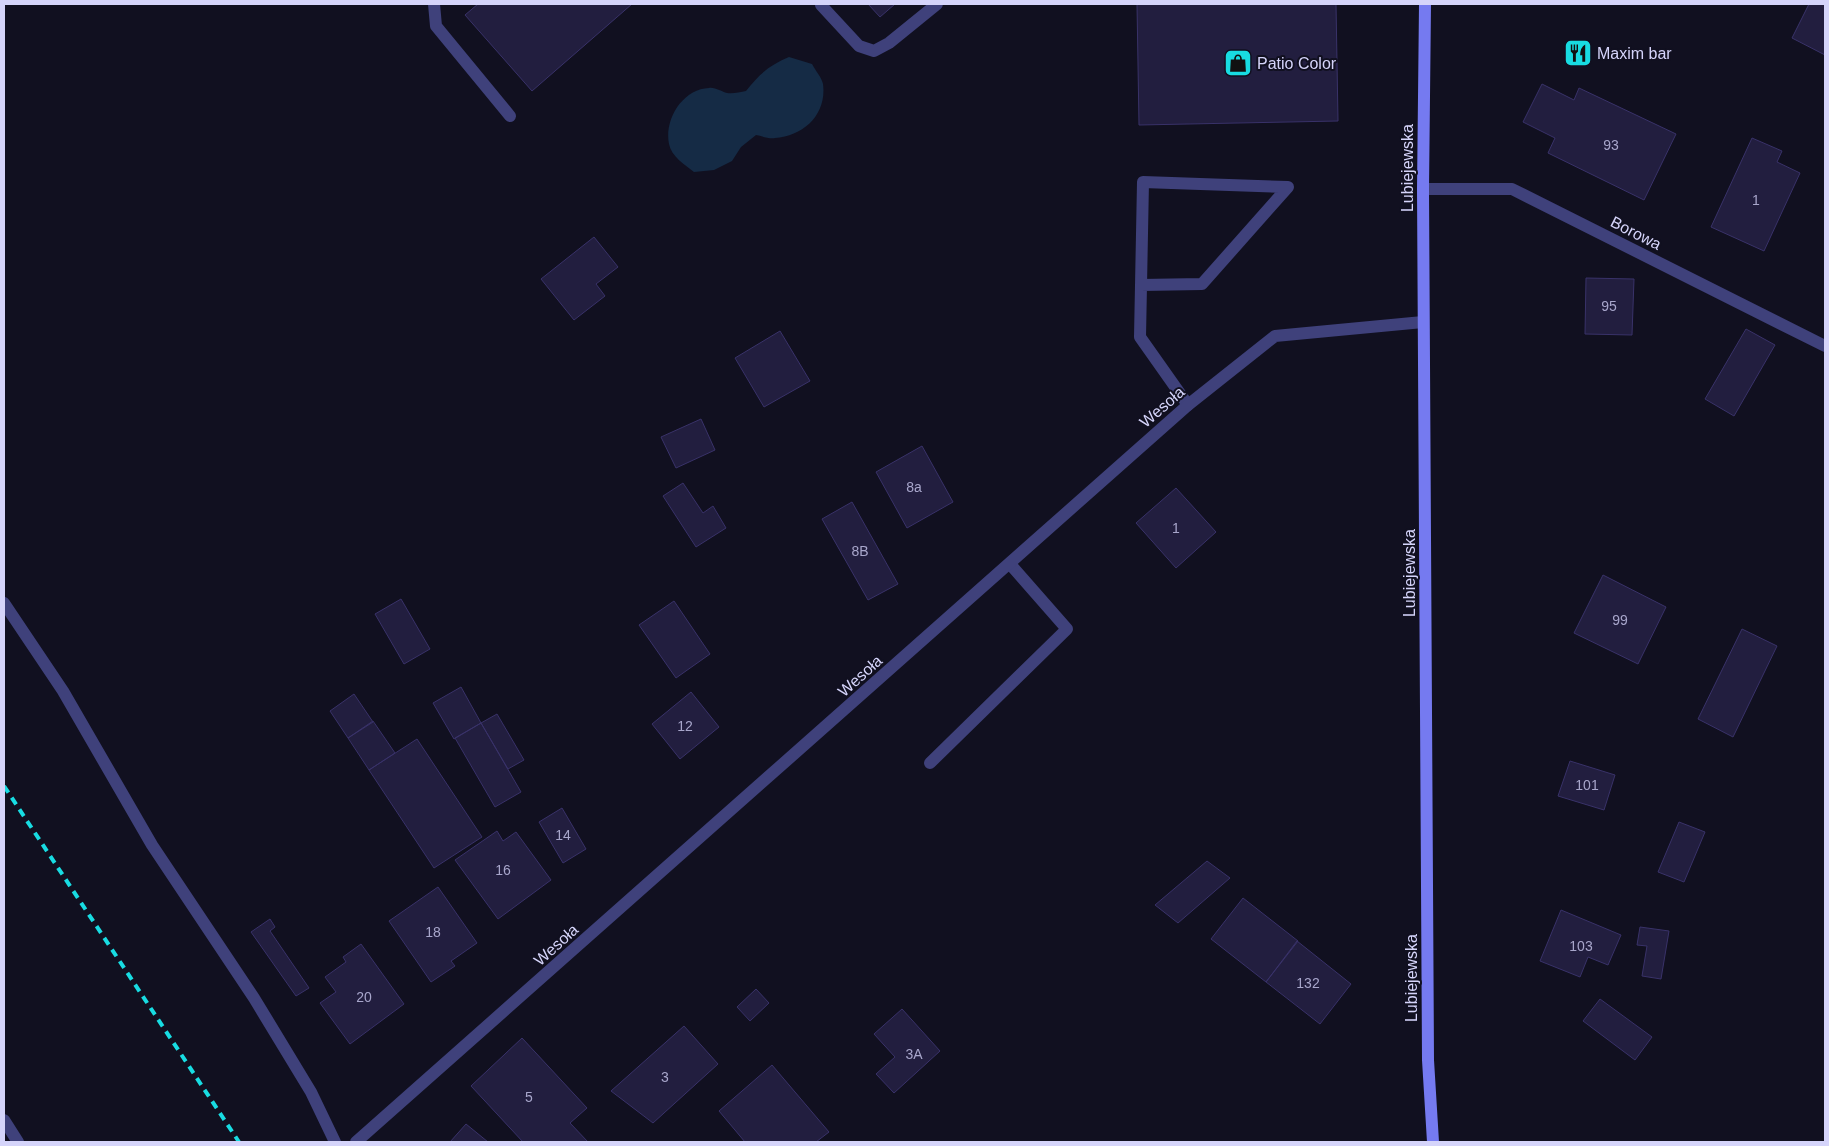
<svg xmlns="http://www.w3.org/2000/svg" width="1829" height="1146" font-family="Helvetica,sans-serif">
<style>
.water{fill:#152b45}
.building{fill:#221e3f;stroke:#393269}
.lines{fill:none;stroke-linecap:round;stroke-linejoin:round}
.lane{stroke:#3f417b;stroke-width:12}
.street{stroke:#3f417b;stroke-width:12}
.secondary{stroke:#757af0;stroke-width:12}
.rail{stroke:#18dce2;stroke-width:4;stroke-dasharray:8 6;stroke-linecap:butt}
.labels{text-anchor:middle;dominant-baseline:central;stroke-width:4;stroke-linejoin:round;paint-order:stroke}
.number-label{font-size:14px;fill:#a8a6cb}
.poi-label{font-size:16px;fill:#d5d4fa;stroke:#111020;text-anchor:start}
.street-label{font-size:16px;fill:#d5d4fa;stroke:#111020}
</style>
<rect width="100%" height="100%" fill="#111020"/>
<path class="water" d="M 789,57 L 812,64 C 815,70 822,78 823,84 C 827,114 804,136 775,138 C 769,139 762,136 756,135 L 741,147 L 732,161 L 714,170 L 694,172 C 685,165 671,156 669,144 C 664,119 683,89 709,88 C 715,87 722,92 727,93 C 733,94 740,92 746,91 C 759,74 770,65 789,57 Z"/>
<path class="building" d="M 478,4 L 632,4 L 532,91 L 465,15 Z
M 868,4 L 895,4 L 880,17 Z
M 1137,4 L 1336,4 L 1338,121 L 1139,125 Z
M 1809,4 L 1825,4 L 1825,55 L 1792,38 Z
M 1542,84 L 1574,100 L 1579,88 L 1676,134 L 1644,200 L 1548,153 L 1555,138 L 1523,122 Z
M 1752,138 L 1782,151 L 1777,162 L 1800,173 L 1764,251 L 1711,227 Z
M 594,237 L 618,267 L 596,284 L 605,296 L 574,320 L 541,279 Z
M 1586,278 L 1634,279 L 1632,335 L 1585,334 Z
M 1746,329 L 1775,345 L 1734,416 L 1705,399 Z
M 780,331 L 810,381 L 764,407 L 735,358 Z
M 701,419 L 715,450 L 676,468 L 661,437 Z
M 922,446 L 953,502 L 907,528 L 876,472 Z
M 683,483 L 703,513 L 713,506 L 726,528 L 696,547 L 663,496 Z
M 1176,488 L 1216,532 L 1176,568 L 1136,523 Z
M 852,502 L 898,584 L 868,600 L 822,519 Z
M 1603,575 L 1666,607 L 1638,664 L 1574,633 Z
M 401,599 L 430,649 L 404,664 L 375,614 Z
M 674,601 L 710,654 L 676,678 L 639,625 Z
M 1742,629 L 1777,646 L 1733,737 L 1698,719 Z
M 461,687 L 481,723 L 454,739 L 433,703 Z
M 691,692 L 719,727 L 680,759 L 652,724 Z
M 354,694 L 373,722 L 348,738 L 330,711 Z
M 497,714 L 524,760 L 508,769 L 481,723 Z
M 373,721 L 395,753 L 369,770 L 348,738 Z
M 481,723 L 521,792 L 495,807 L 455,738 Z
M 417,739 L 482,837 L 434,868 L 369,770 Z
M 1570,761 L 1615,775 L 1604,810 L 1558,796 Z
M 562,808 L 586,849 L 563,863 L 539,822 Z
M 1679,822 L 1705,832 L 1684,882 L 1658,872 Z
M 497,831 L 503,841 L 516,832 L 551,880 L 498,919 L 455,860 Z
M 1207,861 L 1230,878 L 1178,923 L 1155,905 Z
M 438,887 L 477,943 L 451,961 L 455,966 L 431,982 L 389,921 Z
M 1243,898 L 1298,941 L 1266,982 L 1211,939 Z
M 1561,910 L 1621,935 L 1608,965 L 1588,957 L 1580,977 L 1540,961 Z
M 270,919 L 275,927 L 270,931 L 309,988 L 296,996 L 251,932 Z
M 1640,927 L 1669,931 L 1661,979 L 1642,976 L 1647,946 L 1637,945 Z
M 1297,941 L 1351,984 L 1320,1024 L 1266,982 Z
M 361,944 L 404,1004 L 350,1044 L 320,1003 L 336,992 L 325,977 L 346,962 L 343,957 Z
M 756,989 L 769,1003 L 750,1021 L 737,1007 Z
M 1600,999 L 1652,1037 L 1635,1060 L 1583,1021 Z
M 902,1009 L 940,1051 L 894,1093 L 876,1074 L 895,1057 L 874,1034 Z
M 684,1026 L 718,1064 L 653,1123 L 611,1091 Z
M 522,1038 L 587,1108 L 570,1123 L 588,1142 L 523,1142 L 471,1086 Z
M 772,1065 L 829,1132 L 816,1142 L 745,1142 L 719,1111 Z
M 466,1124 L 488,1142 L 450,1142 Z"/>
<g class="lines">
<path class="lane" d="M 434,4 L 436,26 L 510,116
M 821,5 L 859,46 L 874,51 L 889,43 L 937,4
M 1141,285 L 1202,284 L 1288,187 L 1143,182 L 1140,337 L 1188,405
M 4,603 L 63,691 L 152,845 L 254,998 L 311,1092 L 335,1142
M 930,763 L 1067,629 L 1010,564"/>
<path class="street" d="M 1423,189 L 1512,189 L 1825,346
M 4,1120 L 18,1142
M 356,1142 L 1188,405 L 1275,336 L 1423,322"/>
<path class="secondary" d="M 1425,4 L 1423,189 L 1428,1060 L 1433,1142"/>
<path class="rail" d="M 4,786 L 239,1142"/>
</g>
<defs>
<g id="restaurant-square" transform="scale(1.4375)"><rect x="-9" y="-9" width="18" height="18" rx="4" fill="#18dce2" stroke="#111020"/><path d="M-5-6h1v4h1v-4h1v4h1v-4h1v5L-1.5 .5V6h-2V.5L-5-1ZM5-6V6H3V1.5H1.5Q1.5-4 5-6Z" fill="#111"/></g>
<g id="shop-square" transform="scale(1.4375)"><rect x="-9" y="-9" width="18" height="18" rx="4" fill="#18dce2" stroke="#111020"/><path d="M-5-2.5h2.3a2.7 3.5 0 0 1 5.4 0H5L5.5 6h-11ZM-1.5-2.5h3a1.5 2.3 0 0 0-3 0Z" fill="#111"/></g>
</defs>
<g fill-rule="evenodd">
<use href="#restaurant-square" x="1578" y="53"/>
<use href="#shop-square" x="1238" y="63"/>
</g>
<g class="labels">
<g class="number-label">
<text x="1611" y="145">93</text>
<text x="1756" y="200">1</text>
<text x="1609" y="306">95</text>
<text x="914" y="487">8a</text>
<text x="1176" y="528">1</text>
<text x="860" y="551">8B</text>
<text x="1620" y="620">99</text>
<text x="685" y="726">12</text>
<text x="1587" y="785">101</text>
<text x="563" y="835">14</text>
<text x="503" y="870">16</text>
<text x="433" y="932">18</text>
<text x="1581" y="946">103</text>
<text x="1308" y="983">132</text>
<text x="364" y="997">20</text>
<text x="914" y="1054">3A</text>
<text x="665" y="1077">3</text>
<text x="529" y="1097">5</text>
</g>
<g class="poi-label">
<text x="1597" y="53">Maxim bar</text>
<text x="1257" y="63">Patio Color</text>
</g>
<g class="street-label">
<text transform="translate(1407 168) rotate(-90)">Lubiejewska</text>
<text transform="translate(1636 233) rotate(27)">Borowa</text>
<text transform="translate(1162 407) rotate(-41)">Wesoła</text>
<text transform="translate(1409 573) rotate(-90)">Lubiejewska</text>
<text transform="translate(860 676) rotate(-42)">Wesoła</text>
<text transform="translate(556 945) rotate(-42)">Wesoła</text>
<text transform="translate(1411 978) rotate(-90)">Lubiejewska</text>
</g>
</g>
<rect width="1829" height="1146" fill="none" stroke="#d5d4fa" stroke-width="10"/>
</svg>
